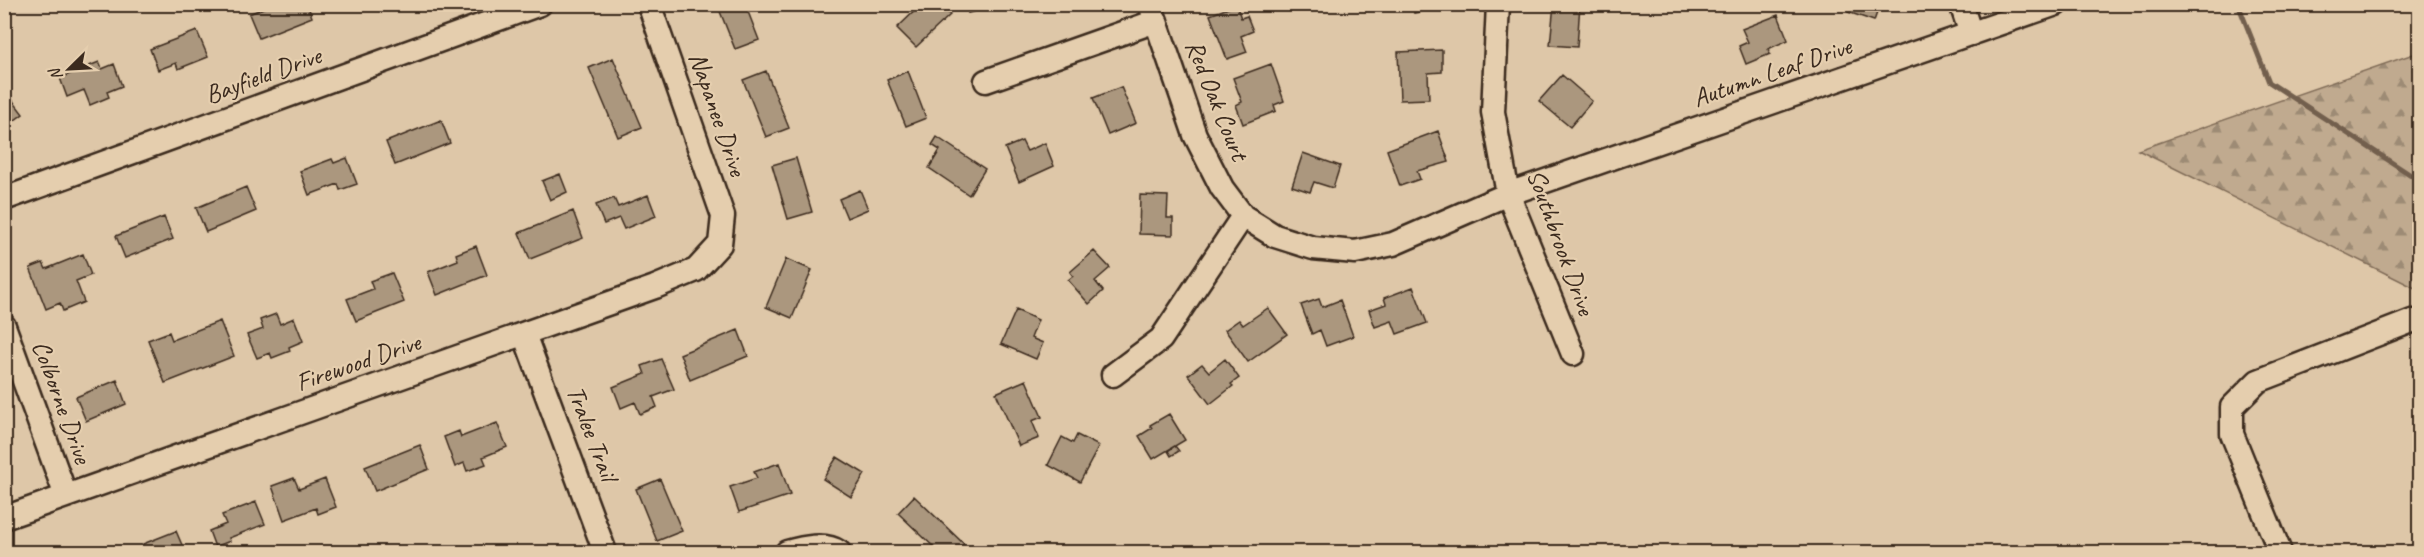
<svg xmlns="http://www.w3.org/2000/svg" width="2424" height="557" font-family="Caveat,sans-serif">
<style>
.forest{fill:url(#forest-firs);stroke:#7e6a56;stroke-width:1.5}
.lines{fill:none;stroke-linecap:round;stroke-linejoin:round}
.stream{stroke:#725f4d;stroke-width:5}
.building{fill:#ab977e;stroke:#3b2a1e;stroke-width:1.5}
.minor-casing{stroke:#3b2a1e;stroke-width:27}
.minor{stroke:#e5ceae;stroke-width:22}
.labels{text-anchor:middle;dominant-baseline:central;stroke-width:4.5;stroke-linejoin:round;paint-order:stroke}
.street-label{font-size:26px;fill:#3b2a1e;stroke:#e5ceae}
</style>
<defs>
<pattern id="forest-firs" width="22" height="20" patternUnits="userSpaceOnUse" patternTransform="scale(1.5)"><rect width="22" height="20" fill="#c0aa8f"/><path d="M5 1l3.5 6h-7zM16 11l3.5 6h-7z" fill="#9d8b74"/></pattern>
</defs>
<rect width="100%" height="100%" fill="#dec7a8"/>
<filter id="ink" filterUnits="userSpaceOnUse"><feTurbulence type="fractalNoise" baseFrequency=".0167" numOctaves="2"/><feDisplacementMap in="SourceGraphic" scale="12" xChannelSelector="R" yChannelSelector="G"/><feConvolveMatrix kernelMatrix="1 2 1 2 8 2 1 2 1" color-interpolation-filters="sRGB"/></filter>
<g filter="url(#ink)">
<path class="forest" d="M 2419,52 L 2419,290 L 2138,150 Z"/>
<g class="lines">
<path class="stream" d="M 2238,4 L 2269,82 L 2420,181"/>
</g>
<path class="building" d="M 273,4 L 307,4 L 312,17 L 259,38 L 249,14 Z
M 717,4 L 745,4 L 759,40 L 735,49 Z
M 922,4 L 940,4 L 950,15 L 916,47 L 897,28 Z
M 966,4 L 994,4 L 994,7 L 968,13 Z
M 1412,4 L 1443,4 L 1443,7 L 1414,13 Z
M 1554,4 L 1580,4 L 1577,47 L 1550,45 Z
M 1850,4 L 1880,4 L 1874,21 L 1848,12 Z
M 1236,5 L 1241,18 L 1247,16 L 1253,31 L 1241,36 L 1247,52 L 1227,59 L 1210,15 Z
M 1778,15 L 1788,40 L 1768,49 L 1770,54 L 1746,64 L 1739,46 L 1748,42 L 1742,29 Z
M 197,31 L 208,57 L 178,69 L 176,63 L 158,70 L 150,49 Z
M 1442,50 L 1442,72 L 1428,73 L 1429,99 L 1400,100 L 1398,52 Z
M 613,58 L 642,127 L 618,137 L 589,68 Z
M 99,62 L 102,69 L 114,64 L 122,86 L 107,92 L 109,97 L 90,105 L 84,90 L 67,97 L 60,78 Z
M 1271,64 L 1284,101 L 1274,105 L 1276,111 L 1243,124 L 1236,105 L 1242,102 L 1233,78 Z
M 766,71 L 789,128 L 766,137 L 743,80 Z
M 908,71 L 926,118 L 906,126 L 887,80 Z
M 1562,75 L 1592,101 L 1570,127 L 1539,101 Z
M 1121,87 L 1136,123 L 1108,135 L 1093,98 Z
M 4,89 L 23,114 L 4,128 Z
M 441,120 L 450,143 L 395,165 L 386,142 Z
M 1438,131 L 1449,162 L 1417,171 L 1420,179 L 1400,186 L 1387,150 Z
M 937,137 L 985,169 L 969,195 L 929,168 L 940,150 L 932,145 Z
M 1022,141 L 1027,151 L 1045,143 L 1054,166 L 1019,182 L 1005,148 Z
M 1303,153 L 1340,166 L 1333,188 L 1314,182 L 1310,192 L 1292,186 Z
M 347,158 L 357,184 L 340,190 L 338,184 L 309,195 L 300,171 L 332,159 L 334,163 Z
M 796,158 L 812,212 L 788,219 L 772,165 Z
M 560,174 L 567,192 L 550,200 L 542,181 Z
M 246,187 L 256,211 L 206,232 L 196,208 Z
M 860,190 L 868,209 L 847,218 L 839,199 Z
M 648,195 L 656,216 L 624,229 L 619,218 L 604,224 L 596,205 L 614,198 L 618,207 Z
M 1140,195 L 1168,196 L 1167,218 L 1173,218 L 1173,235 L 1139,234 Z
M 573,211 L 583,238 L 530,259 L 519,233 Z
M 164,217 L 173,239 L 125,258 L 116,236 Z
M 476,246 L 487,275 L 437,295 L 428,272 L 458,260 L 456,254 Z
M 1094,251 L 1110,268 L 1095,281 L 1103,291 L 1089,304 L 1068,280 L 1073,276 L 1070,272 Z
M 83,254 L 91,275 L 76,281 L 84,302 L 63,311 L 60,303 L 46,309 L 30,268 L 43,263 L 46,269 Z
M 786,259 L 812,270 L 792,318 L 766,307 Z
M 392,273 L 404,302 L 356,321 L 347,299 L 373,289 L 370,281 Z
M 1413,287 L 1427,323 L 1397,334 L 1392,321 L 1375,327 L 1369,310 L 1386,304 L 1384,298 Z
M 1319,299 L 1322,307 L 1340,300 L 1353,336 L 1326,346 L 1320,330 L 1312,334 L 1301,305 Z
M 1268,308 L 1287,334 L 1248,362 L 1225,330 L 1239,320 L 1243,325 Z
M 1016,310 L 1038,320 L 1031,338 L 1043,343 L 1036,359 L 1001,344 Z
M 276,314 L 280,324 L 294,318 L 303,341 L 289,347 L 290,351 L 272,358 L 270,353 L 257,358 L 247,335 L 263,329 L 260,320 Z
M 220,321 L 234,356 L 165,383 L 148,340 L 169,332 L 172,340 Z
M 738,330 L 748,356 L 690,380 L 680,354 Z
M 661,359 L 674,389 L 653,397 L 657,407 L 640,414 L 635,402 L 621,408 L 613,387 L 645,374 L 642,366 Z
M 1225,359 L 1239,378 L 1231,384 L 1233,386 L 1210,404 L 1188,375 L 1202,364 L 1209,372 Z
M 117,380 L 126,404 L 86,421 L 76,397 Z
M 1026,380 L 1042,417 L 1032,421 L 1039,438 L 1019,446 L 996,393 Z
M 1169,414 L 1185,440 L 1153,459 L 1139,436 L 1152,428 L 1150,425 Z
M 497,423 L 507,447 L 483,457 L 486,464 L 467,471 L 464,463 L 455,467 L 444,437 L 459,431 L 461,437 Z
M 1077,435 L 1099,446 L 1080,482 L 1048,465 L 1062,437 L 1073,443 Z
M 420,445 L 429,469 L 375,491 L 365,467 Z
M 1175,446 L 1179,451 L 1171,456 L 1168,451 Z
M 837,457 L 865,474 L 851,497 L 823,479 Z
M 779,463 L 790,495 L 739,512 L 730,487 L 757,478 L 754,472 Z
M 294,478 L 299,489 L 325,479 L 336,507 L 318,514 L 316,508 L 284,520 L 272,486 Z
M 660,479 L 682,531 L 657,541 L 636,489 Z
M 914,496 L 964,544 L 955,552 L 939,552 L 898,513 Z
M 256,502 L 265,524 L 229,538 L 230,541 L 215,547 L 209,531 L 226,524 L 222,515 Z
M 176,531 L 185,552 L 146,552 L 143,544 Z"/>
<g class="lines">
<g class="minor-casing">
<path id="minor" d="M 1150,4 L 1195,135 L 1222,188 L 1243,216 L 1275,236 L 1313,248 L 1355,252 L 1393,244 L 1508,194 L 2056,4
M 1498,4 L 1493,112 L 1508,194 L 1573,354
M 1961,4 L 1971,34
M 986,81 L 1156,21
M 4,199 L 540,4
M 4,326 L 66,496
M 524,334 L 605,552
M 1113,375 L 1161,339 L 1243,216
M 4,518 L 655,287 L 696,270 L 720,244 L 723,216 L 649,4
M 787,552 C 802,548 825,542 839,552
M 2280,552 L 2232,434 L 2232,407 L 2258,381 L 2412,321 L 2420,321"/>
</g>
<use href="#minor" class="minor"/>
</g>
</g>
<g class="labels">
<g class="street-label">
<text transform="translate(1772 72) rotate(-19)">Autumn Leaf Drive</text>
<text transform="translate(263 75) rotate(-20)">Bayfield Drive</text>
<text transform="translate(1217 100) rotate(68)">Red Oak Court</text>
<text transform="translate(718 114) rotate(71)">Napanee Drive</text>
<text transform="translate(1561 242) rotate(70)">Southbrook Drive</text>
<text transform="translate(358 362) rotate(-19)">Firewood Drive</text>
<text transform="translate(62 402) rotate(70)">Colborne Drive</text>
<text transform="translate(592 433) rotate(69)">Tralee Trail</text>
</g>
</g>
<rect width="2424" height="557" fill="none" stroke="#e5ceae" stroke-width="24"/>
<rect x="12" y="12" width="2400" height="533" fill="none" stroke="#3b2a1e" stroke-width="2" filter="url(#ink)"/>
<g transform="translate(69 69) rotate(246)" stroke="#e5ceae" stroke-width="4.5" paint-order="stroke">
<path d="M0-4.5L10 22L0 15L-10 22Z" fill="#3b2a1e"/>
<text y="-9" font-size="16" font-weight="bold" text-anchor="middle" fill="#3b2a1e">N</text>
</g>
</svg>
